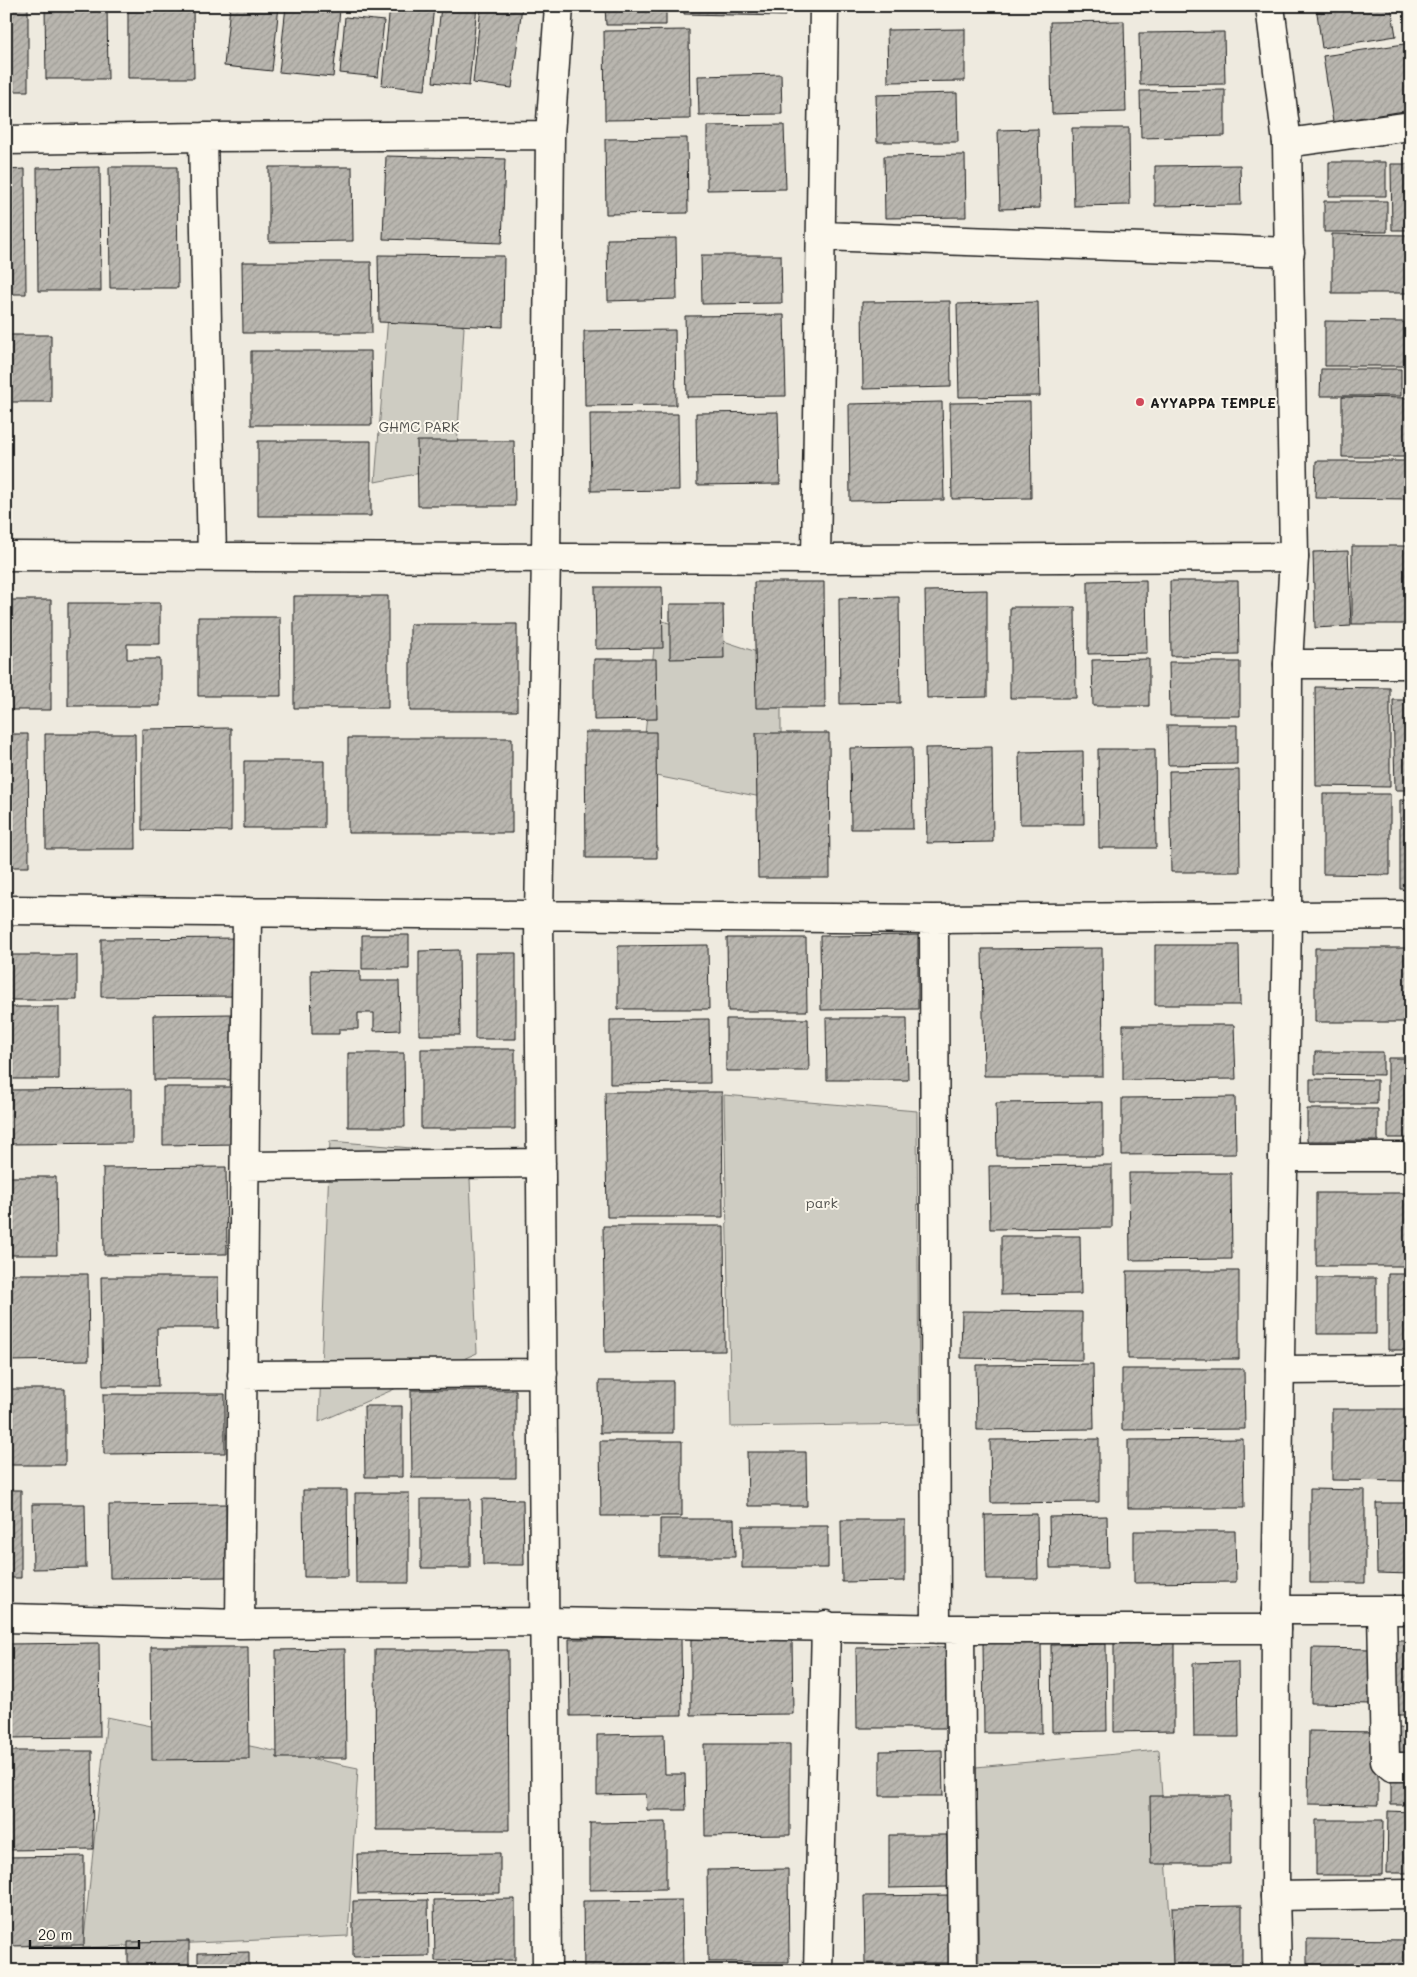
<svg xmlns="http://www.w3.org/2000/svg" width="1417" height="1977" font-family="Mali,sans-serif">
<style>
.green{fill:#ceccc2;stroke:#75746f}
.building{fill:url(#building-hatch);stroke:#1c1c1c}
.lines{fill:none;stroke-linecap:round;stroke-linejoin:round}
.minor-casing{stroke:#1c1c1c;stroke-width:31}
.tertiary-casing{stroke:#1c1c1c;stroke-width:31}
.minor{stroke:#fbf7ec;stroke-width:28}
.tertiary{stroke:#fbf7ec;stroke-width:28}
.poi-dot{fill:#d1495b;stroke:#fbf7ec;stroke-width:2}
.labels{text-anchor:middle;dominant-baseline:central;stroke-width:4;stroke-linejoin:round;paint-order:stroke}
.poi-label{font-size:14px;font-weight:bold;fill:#1c1c1c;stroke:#fbf7ec;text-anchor:start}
.park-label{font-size:14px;fill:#51514e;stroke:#fbf7ec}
</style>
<defs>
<pattern id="building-hatch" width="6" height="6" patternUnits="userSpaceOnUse" patternTransform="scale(1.25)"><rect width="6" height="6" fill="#b9b6af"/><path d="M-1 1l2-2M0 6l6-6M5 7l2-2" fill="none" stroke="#9e9c96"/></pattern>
</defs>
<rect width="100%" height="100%" fill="#eeeadf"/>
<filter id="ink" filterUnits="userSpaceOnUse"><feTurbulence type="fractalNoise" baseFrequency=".02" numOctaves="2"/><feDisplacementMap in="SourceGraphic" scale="10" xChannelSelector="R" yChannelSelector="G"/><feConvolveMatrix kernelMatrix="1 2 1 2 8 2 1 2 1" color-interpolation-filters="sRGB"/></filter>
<g filter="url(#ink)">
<path class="green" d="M 390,290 L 464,327 L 456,466 L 375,482 Z
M 657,619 L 781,660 L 781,801 L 641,773 Z
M 724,1095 L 917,1111 L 919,1424 L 731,1427 Z
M 330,1141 L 469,1153 L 477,1353 L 319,1422 Z
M 107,1717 L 358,1768 L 348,1936 L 83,1948 Z
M 1159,1750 L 1173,1964 L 979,1970 L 976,1767 Z"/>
<path class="building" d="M 6,6 L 28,6 L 28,91 L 6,91 Z
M 45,6 L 107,6 L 108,79 L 46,79 Z
M 128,6 L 193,6 L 194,78 L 128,78 Z
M 230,6 L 279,6 L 272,71 L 224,66 Z
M 286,6 L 340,10 L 333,77 L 279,72 Z
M 390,6 L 434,6 L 425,90 L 382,85 Z
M 441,6 L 477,6 L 469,86 L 433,82 Z
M 481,6 L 522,6 L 512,88 L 473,83 Z
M 605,6 L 666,6 L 666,25 L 606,25 Z
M 684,6 L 786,6 L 785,16 L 684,14 Z
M 1316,6 L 1391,6 L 1396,36 L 1322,48 Z
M 345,17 L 384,21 L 378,77 L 340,73 Z
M 1124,21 L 1126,112 L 1052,114 L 1050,22 Z
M 965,29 L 965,81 L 888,82 L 887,30 Z
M 689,30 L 690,119 L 605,120 L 604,31 Z
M 1224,32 L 1225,84 L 1140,85 L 1139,33 Z
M 1411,43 L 1411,110 L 1333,122 L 1323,56 Z
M 781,74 L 782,114 L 699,115 L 698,76 Z
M 1225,90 L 1225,136 L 1141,138 L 1140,91 Z
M 957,93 L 958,142 L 877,142 L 876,95 Z
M 784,125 L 786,189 L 707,190 L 707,126 Z
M 1072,128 L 1129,128 L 1130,205 L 1074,206 Z
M 1038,129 L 1040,208 L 1000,209 L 998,130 Z
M 687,138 L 688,213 L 606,214 L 605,139 Z
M 965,155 L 966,217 L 885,218 L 884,156 Z
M 386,156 L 505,159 L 502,243 L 383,239 Z
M 1329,162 L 1386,162 L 1386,196 L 1329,196 Z
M 1391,164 L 1411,164 L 1411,230 L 1392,230 Z
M 1240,165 L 1241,205 L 1155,206 L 1155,166 Z
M 100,167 L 101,291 L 38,291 L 37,168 Z
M 109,167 L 177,167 L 178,288 L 110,288 Z
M 269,167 L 352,167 L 353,241 L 269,242 Z
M 25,169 L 26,294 L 6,294 L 6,170 Z
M 1324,201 L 1387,201 L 1387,232 L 1324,232 Z
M 1332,234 L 1411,235 L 1411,293 L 1332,293 Z
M 676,238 L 677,299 L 608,301 L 607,239 Z
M 378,255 L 504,256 L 503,327 L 379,322 Z
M 701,255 L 781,255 L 782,303 L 702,304 Z
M 242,262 L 371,262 L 372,333 L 243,333 Z
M 950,301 L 951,387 L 863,389 L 862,302 Z
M 1038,302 L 1040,396 L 959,397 L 957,304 Z
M 784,315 L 786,396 L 687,397 L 685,316 Z
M 1325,321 L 1404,322 L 1404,366 L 1325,366 Z
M 1406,329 L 1411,329 L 1411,395 L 1406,395 Z
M 675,330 L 676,405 L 585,406 L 584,331 Z
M 6,335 L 51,335 L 51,402 L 6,402 Z
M 251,351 L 371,351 L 372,425 L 251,425 Z
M 1321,369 L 1401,369 L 1401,396 L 1320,396 Z
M 1342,397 L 1411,398 L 1411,457 L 1342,457 Z
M 942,402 L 944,500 L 850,501 L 849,404 Z
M 1030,402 L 1031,498 L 952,499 L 950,403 Z
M 778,412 L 780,484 L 697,485 L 696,413 Z
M 590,414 L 678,414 L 679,490 L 591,491 Z
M 258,441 L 371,441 L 371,516 L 258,516 Z
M 417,441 L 514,441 L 515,506 L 418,506 Z
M 1316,461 L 1411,461 L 1411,499 L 1315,498 Z
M 1352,546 L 1411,546 L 1411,624 L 1352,624 Z
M 1348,551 L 1351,626 L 1315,628 L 1313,552 Z
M 1146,580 L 1147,653 L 1088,654 L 1088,581 Z
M 1170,581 L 1238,581 L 1239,655 L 1171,656 Z
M 754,582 L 824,582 L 825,708 L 756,708 Z
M 595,587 L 662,587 L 663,648 L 596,649 Z
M 987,590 L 987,697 L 927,698 L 925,591 Z
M 294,596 L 388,596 L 388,708 L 294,708 Z
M 899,597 L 900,703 L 840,704 L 839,598 Z
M 6,600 L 51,600 L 51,710 L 6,710 Z
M 68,603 L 160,603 L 160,644 L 127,644 L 127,659 L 160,659 L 160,706 L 68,706 Z
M 670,604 L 723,604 L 724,658 L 670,659 Z
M 1010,607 L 1075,607 L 1076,698 L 1010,698 Z
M 198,617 L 280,617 L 281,696 L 198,696 Z
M 410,624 L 517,624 L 517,711 L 410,711 Z
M 594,659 L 656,659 L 657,719 L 594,720 Z
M 1149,659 L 1149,706 L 1093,706 L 1092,660 Z
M 1169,662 L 1240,662 L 1240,716 L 1170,716 Z
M 1315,687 L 1390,688 L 1390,787 L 1316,786 Z
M 1393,700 L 1411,700 L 1411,790 L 1395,790 Z
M 1167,725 L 1237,725 L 1237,764 L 1168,765 Z
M 231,728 L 231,831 L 142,830 L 142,729 Z
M 585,732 L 656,732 L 657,858 L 586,858 Z
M 756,733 L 829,733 L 830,878 L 758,878 Z
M 6,734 L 28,734 L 29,867 L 6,867 Z
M 45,734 L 135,734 L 136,849 L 46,849 Z
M 348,738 L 512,738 L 512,833 L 348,833 Z
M 912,747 L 913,829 L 851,829 L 850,748 Z
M 992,747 L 993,842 L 927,843 L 925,748 Z
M 1098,749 L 1155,749 L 1156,848 L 1099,848 Z
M 1083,751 L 1084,824 L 1020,824 L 1019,752 Z
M 244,761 L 324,761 L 324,828 L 244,828 Z
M 1239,770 L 1240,872 L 1171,872 L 1169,771 Z
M 1323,794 L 1390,794 L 1390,875 L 1323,874 Z
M 1400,800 L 1411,800 L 1411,889 L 1400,889 Z
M 362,935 L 409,935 L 409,969 L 362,969 Z
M 918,935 L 918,1009 L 821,1010 L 820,936 Z
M 241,938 L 242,996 L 101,997 L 101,939 Z
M 727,938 L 806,938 L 807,1011 L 728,1011 Z
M 708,945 L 709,1009 L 618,1009 L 618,946 Z
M 1155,945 L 1239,945 L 1240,1005 L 1155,1005 Z
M 1102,948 L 1103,1076 L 984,1076 L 982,949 Z
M 1315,948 L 1411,948 L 1411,1022 L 1315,1022 Z
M 459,950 L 460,1035 L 419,1035 L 419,951 Z
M 475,953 L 516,953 L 516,1039 L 475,1039 Z
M 6,955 L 77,955 L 77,1000 L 6,1000 Z
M 311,970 L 360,971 L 360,981 L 399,981 L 400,1030 L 374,1031 L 374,1013 L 358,1013 L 358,1029 L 339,1029 L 339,1034 L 312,1034 Z
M 6,1007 L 59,1007 L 59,1079 L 6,1079 Z
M 233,1014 L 234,1080 L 154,1080 L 153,1015 Z
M 826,1018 L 907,1018 L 908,1080 L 827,1080 Z
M 709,1019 L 710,1083 L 610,1084 L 610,1020 Z
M 726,1019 L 808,1019 L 809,1071 L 726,1071 Z
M 1123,1025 L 1234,1025 L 1236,1079 L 1123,1080 Z
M 421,1049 L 515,1049 L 515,1129 L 421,1129 Z
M 1315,1052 L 1383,1052 L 1383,1075 L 1315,1074 Z
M 348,1053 L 404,1053 L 405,1127 L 348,1127 Z
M 1388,1058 L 1411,1058 L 1411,1138 L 1388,1138 Z
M 1310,1079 L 1377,1080 L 1377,1104 L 1310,1104 Z
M 163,1087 L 238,1087 L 238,1144 L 163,1145 Z
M 132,1089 L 132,1143 L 6,1144 L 6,1090 Z
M 605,1092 L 722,1092 L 723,1217 L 607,1217 Z
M 1235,1097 L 1236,1154 L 1122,1155 L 1122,1098 Z
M 1103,1102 L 1103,1156 L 997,1156 L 996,1103 Z
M 1307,1109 L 1378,1109 L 1378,1141 L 1307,1141 Z
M 1112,1165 L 1112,1228 L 990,1229 L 989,1166 Z
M 226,1167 L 227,1254 L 104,1255 L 103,1168 Z
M 1129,1173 L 1231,1173 L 1232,1259 L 1130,1260 Z
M 6,1177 L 56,1177 L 57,1255 L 6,1255 Z
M 1316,1193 L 1411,1193 L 1411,1266 L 1316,1266 Z
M 603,1226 L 724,1226 L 725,1351 L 605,1352 Z
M 1001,1236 L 1080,1236 L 1081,1294 L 1001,1295 Z
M 1127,1271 L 1239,1271 L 1239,1359 L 1128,1359 Z
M 6,1274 L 88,1274 L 89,1360 L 6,1361 Z
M 1388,1274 L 1411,1274 L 1411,1350 L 1388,1350 Z
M 101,1277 L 218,1277 L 219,1328 L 157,1328 L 158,1386 L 103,1386 Z
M 1317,1278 L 1376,1278 L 1376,1334 L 1317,1334 Z
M 962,1311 L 1082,1312 L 1082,1360 L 961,1358 Z
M 1093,1364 L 1094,1429 L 977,1430 L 976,1365 Z
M 1122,1369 L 1244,1369 L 1245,1429 L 1122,1430 Z
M 599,1381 L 673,1381 L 673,1433 L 600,1433 Z
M 6,1389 L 65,1389 L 65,1465 L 6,1465 Z
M 411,1390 L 516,1390 L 516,1478 L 412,1478 Z
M 103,1394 L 225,1394 L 225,1453 L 104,1454 Z
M 364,1406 L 402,1406 L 402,1477 L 365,1477 Z
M 1332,1409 L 1411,1409 L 1411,1481 L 1332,1480 Z
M 1099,1439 L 1099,1502 L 991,1503 L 990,1440 Z
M 1243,1439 L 1244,1508 L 1128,1508 L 1128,1440 Z
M 600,1441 L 682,1441 L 682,1516 L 601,1516 Z
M 747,1452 L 806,1452 L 807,1506 L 748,1506 Z
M 1310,1489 L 1365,1490 L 1365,1583 L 1310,1583 Z
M 6,1490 L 21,1490 L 21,1578 L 6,1578 Z
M 303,1490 L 347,1490 L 348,1577 L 304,1577 Z
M 355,1493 L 409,1493 L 409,1583 L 356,1583 Z
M 421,1499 L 470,1499 L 470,1568 L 421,1568 Z
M 482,1499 L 523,1500 L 524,1565 L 483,1565 Z
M 1376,1503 L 1411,1503 L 1411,1574 L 1377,1573 Z
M 32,1504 L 85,1504 L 86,1568 L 33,1569 Z
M 226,1504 L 227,1577 L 110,1578 L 109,1505 Z
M 1037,1514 L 1038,1579 L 986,1579 L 985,1515 Z
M 1107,1516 L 1108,1568 L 1050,1568 L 1049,1517 Z
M 660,1519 L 734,1519 L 735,1557 L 660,1557 Z
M 841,1520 L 905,1520 L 905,1581 L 842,1582 Z
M 742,1526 L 828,1526 L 828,1568 L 742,1568 Z
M 1134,1531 L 1235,1531 L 1236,1582 L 1134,1583 Z
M 681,1638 L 682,1715 L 570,1716 L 569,1639 Z
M 691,1639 L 792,1639 L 793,1714 L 691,1715 Z
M 1041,1640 L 1042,1733 L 984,1733 L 983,1641 Z
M 1394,1640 L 1411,1640 L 1411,1715 L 1393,1715 Z
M 1114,1642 L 1174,1642 L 1174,1731 L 1114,1732 Z
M 99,1643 L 100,1737 L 6,1738 L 6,1644 Z
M 1106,1644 L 1107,1731 L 1052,1732 L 1051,1645 Z
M 151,1647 L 248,1647 L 249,1759 L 152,1760 Z
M 948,1647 L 949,1728 L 857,1728 L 856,1648 Z
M 1312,1648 L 1373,1649 L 1373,1704 L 1311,1703 Z
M 345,1649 L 346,1758 L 277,1758 L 276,1650 Z
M 375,1650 L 508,1650 L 509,1830 L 376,1830 Z
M 1238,1662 L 1239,1737 L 1194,1737 L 1193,1663 Z
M 1395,1728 L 1411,1728 L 1411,1762 L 1395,1762 Z
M 1309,1731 L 1378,1732 L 1378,1805 L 1308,1804 Z
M 664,1734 L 665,1774 L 685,1774 L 686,1810 L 647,1810 L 646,1794 L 597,1795 L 597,1735 Z
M 704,1744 L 790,1744 L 790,1835 L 705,1836 Z
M 942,1750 L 943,1796 L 880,1796 L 880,1751 Z
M 6,1751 L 92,1751 L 93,1849 L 6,1850 Z
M 1391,1773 L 1411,1773 L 1411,1805 L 1391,1805 Z
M 1150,1796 L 1230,1796 L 1230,1864 L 1151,1864 Z
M 1388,1811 L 1411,1812 L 1411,1873 L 1387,1873 Z
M 1316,1820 L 1383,1820 L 1382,1875 L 1316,1875 Z
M 666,1822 L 666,1889 L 590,1890 L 590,1823 Z
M 889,1835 L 947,1835 L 948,1887 L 889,1888 Z
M 500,1853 L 500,1893 L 358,1894 L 357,1854 Z
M 84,1856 L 84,1945 L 6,1946 L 6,1857 Z
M 788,1869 L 789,1962 L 708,1962 L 707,1870 Z
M 951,1895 L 952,1963 L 865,1963 L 864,1896 Z
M 515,1899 L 515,1960 L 435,1961 L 434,1900 Z
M 428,1900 L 429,1956 L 353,1957 L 353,1901 Z
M 682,1900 L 683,1971 L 584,1971 L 583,1901 Z
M 1242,1906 L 1242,1964 L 1173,1964 L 1172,1907 Z
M 1307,1939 L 1411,1940 L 1411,1971 L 1307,1971 Z
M 189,1941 L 189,1971 L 128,1971 L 128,1942 Z
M 249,1952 L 249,1971 L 198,1971 L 198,1953 Z"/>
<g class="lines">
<g class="minor-casing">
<path id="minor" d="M 203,137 L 212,557
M 6,140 L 203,137 L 550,135
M 1287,143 L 1411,126
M 821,236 L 1290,252
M 6,556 L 816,559 L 1294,557
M 816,559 L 824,6
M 1288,664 L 1411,664
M 6,910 L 934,919 L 1411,915
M 934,919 L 936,1629
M 1283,1157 L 1411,1157
M 245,1166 L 541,1163
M 1280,1370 L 1411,1369
M 242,1375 L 543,1373
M 1276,1610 L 1411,1610
M 1382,1611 L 1385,1761 L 1392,1767 L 1411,1767
M 6,1618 L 240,1624 L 545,1622 L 960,1629 L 1276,1629
M 240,1624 L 247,912
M 960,1629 L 963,1971
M 1275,1896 L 1411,1894
M 547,1971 L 539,915 L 546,558 L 550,135 L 559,6
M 818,1971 L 826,1625"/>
</g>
<g class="tertiary-casing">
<path id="tertiary" d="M 1270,6 L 1287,143 L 1294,557 L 1288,664 L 1287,916 L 1276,1610 L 1275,1896 L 1277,1971"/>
</g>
<use href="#minor" class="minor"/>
<use href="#tertiary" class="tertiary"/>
</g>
</g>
<circle class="poi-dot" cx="1140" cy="402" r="5"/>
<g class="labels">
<g class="poi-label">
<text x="1150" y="402">AYYAPPA TEMPLE</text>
</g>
<g class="park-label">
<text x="419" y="426">GHMC PARK</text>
<text x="822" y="1202">park</text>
</g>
</g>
<rect width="1417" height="1977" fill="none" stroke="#fbf7ec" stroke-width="25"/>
<rect x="12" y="12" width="1392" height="1952" fill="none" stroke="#1c1c1c" stroke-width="2" filter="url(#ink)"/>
<path d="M30 1940v8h109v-8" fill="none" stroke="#1c1c1c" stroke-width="2.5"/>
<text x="38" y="1940" font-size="15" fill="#1c1c1c" stroke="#fbf7ec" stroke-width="4" paint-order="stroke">20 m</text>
</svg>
